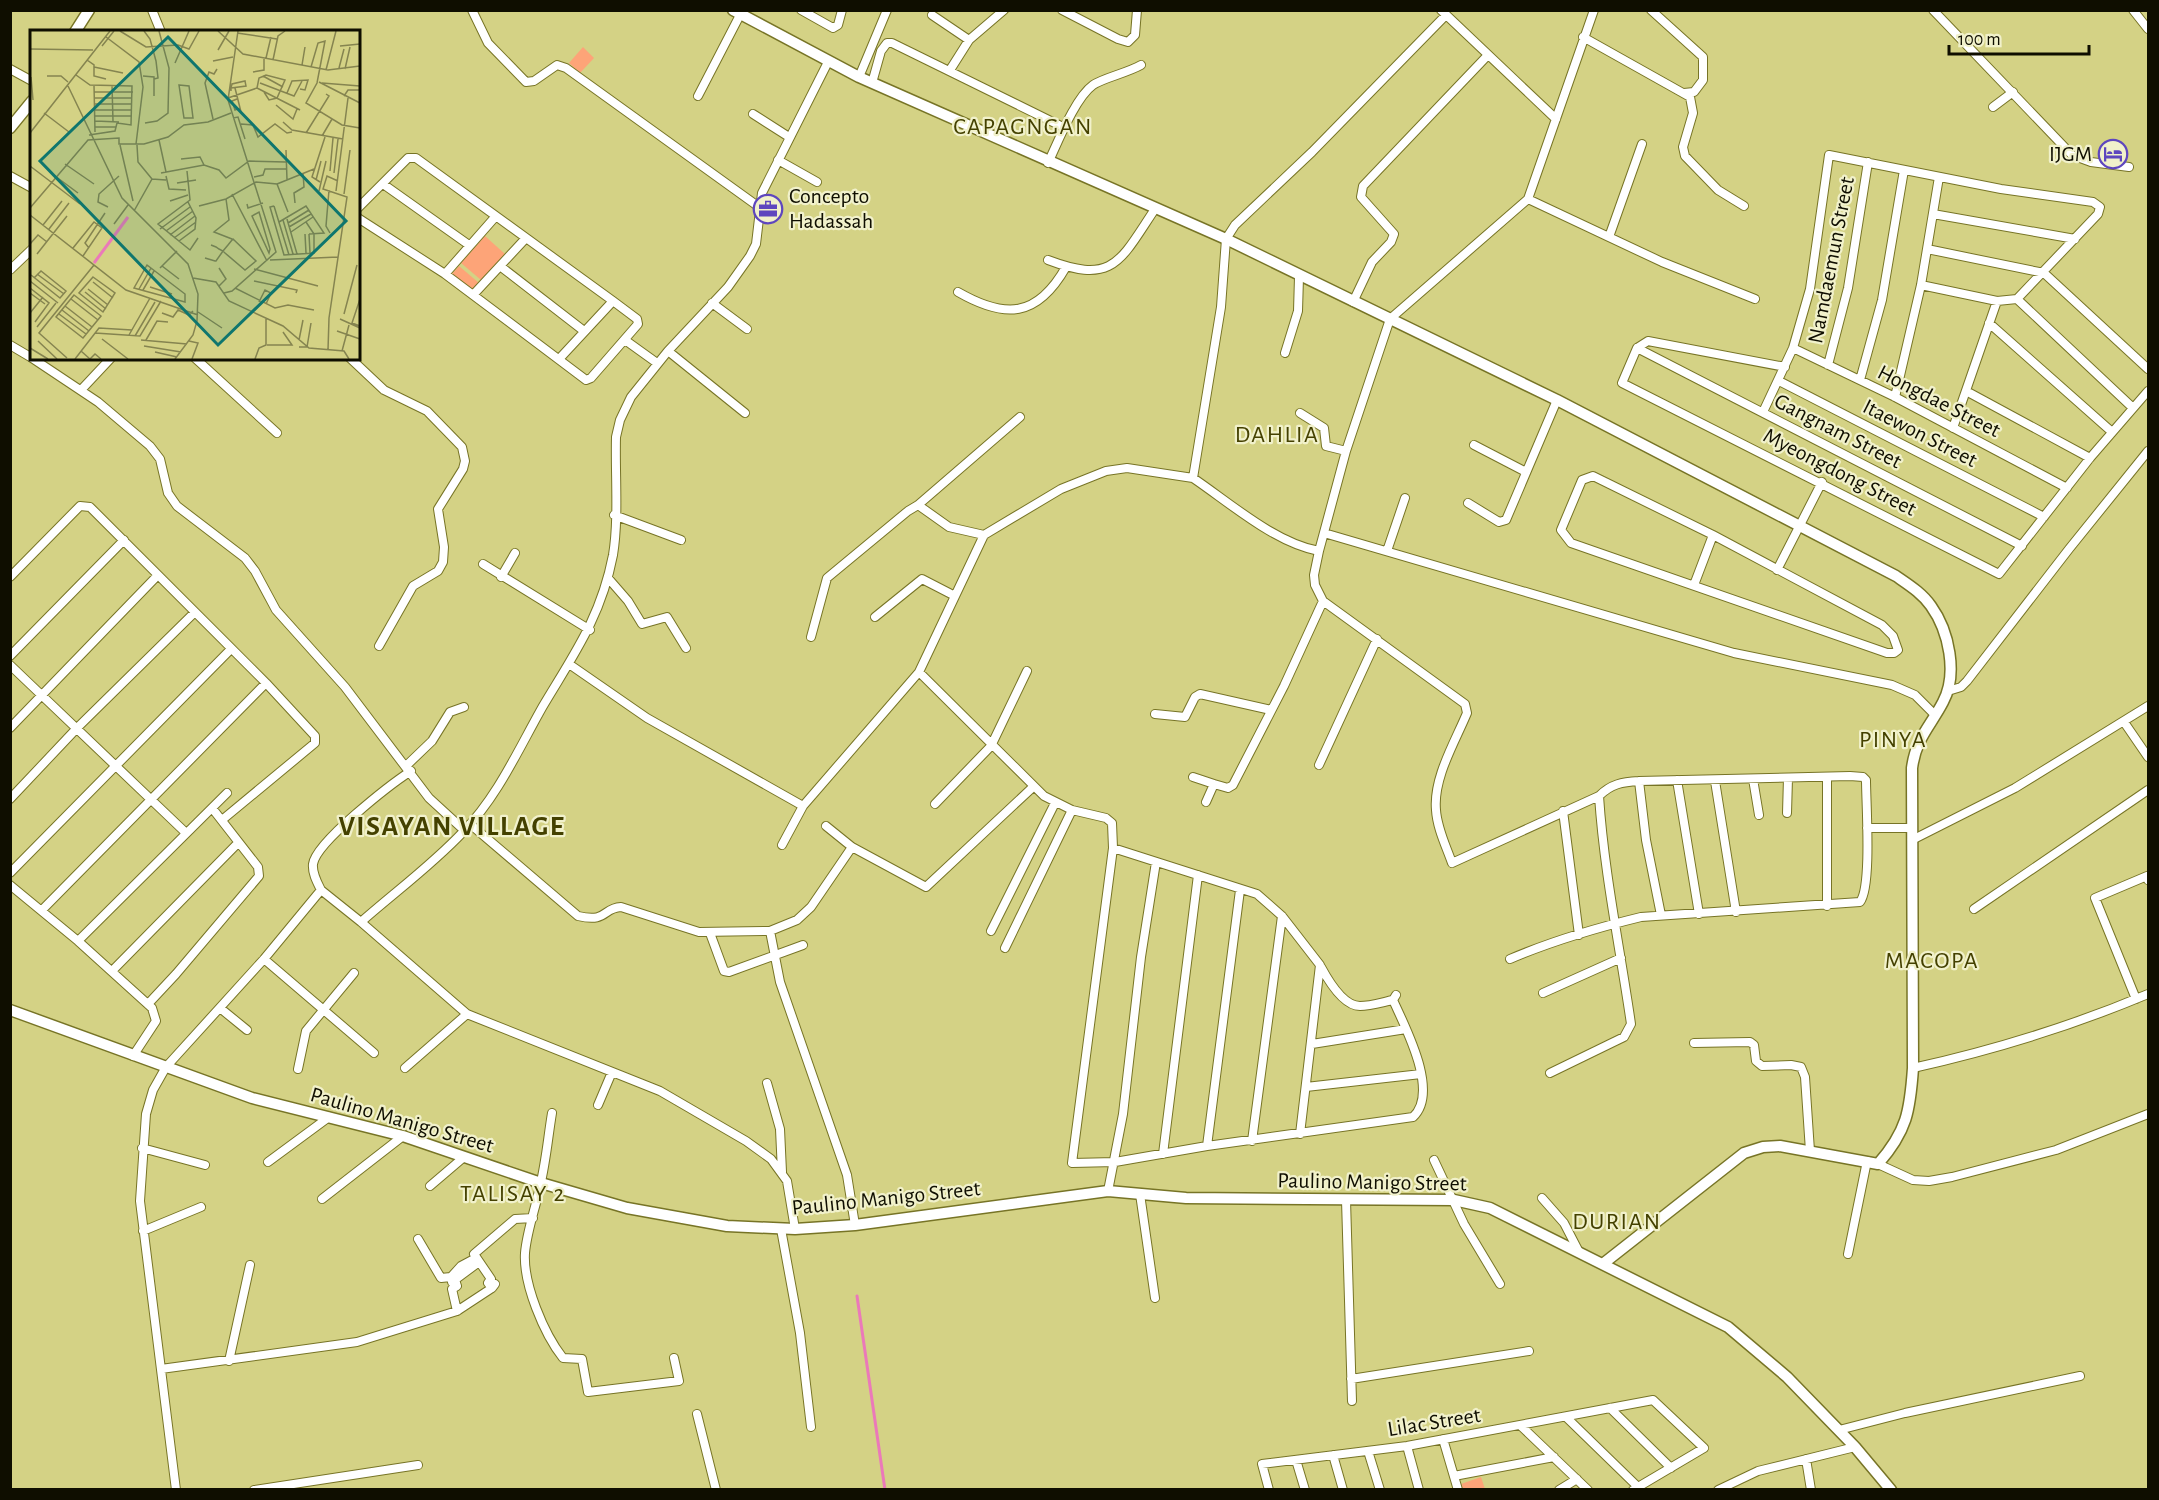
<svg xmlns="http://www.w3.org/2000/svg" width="2159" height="1500" font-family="'Alegreya Sans',sans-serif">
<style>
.green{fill:#fda478}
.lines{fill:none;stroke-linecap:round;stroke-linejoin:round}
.stream{stroke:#eb79b9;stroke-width:3}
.street-casing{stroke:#777426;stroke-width:10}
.secondary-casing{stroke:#777426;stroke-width:13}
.street{stroke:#fff;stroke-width:8}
.secondary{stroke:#fff;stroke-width:10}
.labels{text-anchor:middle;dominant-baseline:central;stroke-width:4.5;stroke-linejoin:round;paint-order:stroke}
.poi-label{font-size:22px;fill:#0f0e00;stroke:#f1f1cb;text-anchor:end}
.street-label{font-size:22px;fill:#0f0e00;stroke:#f1f1cb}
.neighbourhood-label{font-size:24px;letter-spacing:1.5px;fill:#444100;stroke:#f1f1cb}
.district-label{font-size:28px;font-weight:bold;letter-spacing:1.5px;fill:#444100;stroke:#f1f1cb}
.inset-river{fill:none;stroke:#eb79b9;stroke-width:3}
.inset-road{fill:none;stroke:#858450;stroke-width:1.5}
.view{fill:#0f766e;fill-opacity:0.15;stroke:#0f766e;stroke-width:3}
.inset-edge{fill:none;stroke:#0f0e00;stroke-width:3}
</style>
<rect width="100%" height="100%" fill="#d4d285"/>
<path class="green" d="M 583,47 L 594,58 L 580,73 L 569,63 Z
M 485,236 L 505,254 L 481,280 L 461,263 Z
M 459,266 L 479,283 L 472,291 L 452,274 Z
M 1481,1477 L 1485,1489 L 1463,1489 L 1461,1484 Z"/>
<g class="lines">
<path class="stream" d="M 857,1296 L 885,1490"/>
<g class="street-casing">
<path id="street" d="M 152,10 L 161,32
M 472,10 L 488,43 L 526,82 L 534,81 L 557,65 L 566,68 L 759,207
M 801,10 L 833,28 L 838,25 L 842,10
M 1062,10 L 1118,39 L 1128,42 L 1135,35 L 1137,10
M 1441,10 L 1556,119
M 1651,10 L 1703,57 L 1703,80 L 1694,92 L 1684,93
M 1933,10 L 2072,155 L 2091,162 L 2129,167
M 2133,10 L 2148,29
M 932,15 L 969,40
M 1583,37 L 1690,97 L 1693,113 L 1683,147 L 1685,156 L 1718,190 L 1744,206
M 10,69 L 32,81
M 950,70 L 969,40 L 1004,10
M 859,77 L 887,10
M 872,83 L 881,51 L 887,43 L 892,43 L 1065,128
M 698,96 L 740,15
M 1993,107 L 2013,92
M 753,114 L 789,137
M 778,160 L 817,182
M 1048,163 C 1058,142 1075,98 1093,85 C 1103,78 1127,73 1141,65
M 10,176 L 32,188
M 383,184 L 469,245
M 1528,199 L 1594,10
M 358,208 L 408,158 L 416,158 L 613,301 L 637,319 L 638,324 L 591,378 L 586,380 L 445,274 L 358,218
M 1933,214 L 2075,239
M 1609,237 L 1642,144
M 1927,249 L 2044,273 L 2148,369
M 1048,260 C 1114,285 1120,261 1155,209
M 500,266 L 584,331
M 10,270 L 32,249
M 445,274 L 496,216
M 958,292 C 1005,319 1037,318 1066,267
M 473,295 L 526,238
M 2017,299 L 2133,408
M 1353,302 L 1372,262 L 1391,242 L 1394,234 L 1361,197 L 1363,186 L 1488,55
M 712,303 L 747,329
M 1989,323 L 2112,432
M 625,340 L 657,363
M 10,345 L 32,358
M 1637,348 L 2022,546
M 1793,348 L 1895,397 L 2067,488
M 668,351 L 745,413
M 1285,353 L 1298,311 L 1299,277
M 32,358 L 98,402 L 150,446 L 160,459 L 168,493 L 177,506 L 245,558 L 255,571 L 276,610 L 345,687 L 429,798 L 465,831
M 195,358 L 277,433
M 350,358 L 384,390 L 427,411 L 462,447 L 465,461 L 463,469 L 438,509 L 444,547 L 443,562 L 438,571 L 413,586 L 379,646
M 560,358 L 613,301
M 1828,365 L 1848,288 L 1868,162
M 1785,367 L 1648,341 L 1637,348 L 1622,383 L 1999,574 L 2090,458 L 2148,391
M 1860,380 L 1882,300 L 1904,170
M 1779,381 L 2044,517
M 81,390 L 111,358
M 1966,391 L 2090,458
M 1895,397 L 1921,285 L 1939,177
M 1763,412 L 1793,348 L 1810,289 L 1829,155 L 2001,189 L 2093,202 L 2100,207 L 2098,214 L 2017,299 L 1997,301 L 1921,285
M 1300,413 L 1324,428 L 1326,446 L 1346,451
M 1953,428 L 1997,301
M 1474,445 L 1526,472
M 1593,476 L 1713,535 L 1882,625 L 1893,636 L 1898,650 L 1894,653 L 1887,653 L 1571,543 L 1561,530 L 1582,480 Z
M 1193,478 C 1230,503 1275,543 1319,551
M 1468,503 L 1499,522 L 1506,520 L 1557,400
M 918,505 L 1020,417
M 614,515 L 681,540
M 1324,533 L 1734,653 L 1892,685 L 1915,695 L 1935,715
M 1387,551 L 1405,498
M 483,564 L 590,630
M 1777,570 L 1822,482
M 10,577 L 80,506 L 90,507 L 266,683 L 315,736 L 315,743 L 222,820
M 501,577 L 515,553
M 608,578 L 628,601 L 642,624 L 667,617 L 686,648
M 1694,585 L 1713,535
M 875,617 L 922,579 L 955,596
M 811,637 L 827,578 L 908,511 L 918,505 L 949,527 L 984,535
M 10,656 L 124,540
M 569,664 L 647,718 L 803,806
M 10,665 L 185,832
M 919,672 L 1044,796 L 1072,810 L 1106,818 L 1112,823 L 1113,848 L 1072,1163 L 1115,1162 L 1207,1146 L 1413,1117 C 1440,1092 1405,1027 1393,1000
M 1948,691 L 1961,687 L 1967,681 L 2069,549 L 2148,451
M 1155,714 L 1185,717 L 1195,697 L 1200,694 L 1271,710
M 2124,722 L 2148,757
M 10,728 L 158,575
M 407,765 L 432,741 L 450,712 L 464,707
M 1319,765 L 1377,639
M 1193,777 L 1214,784
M 1753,779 L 1759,815
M 1677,780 L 1699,914
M 1639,781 L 1646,840 L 1661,915
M 1715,781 L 1736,912
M 1599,796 L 1452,863 C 1446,846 1437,828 1436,810 C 1433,778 1455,742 1467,713 L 1465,704 L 1323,601 L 1315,585 L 1314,575 L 1319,551 L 1346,451 L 1390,319 L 1528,199 L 1662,262 L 1755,299
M 10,799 L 78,727 L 195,612
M 1206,802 L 1214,784 L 1228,788 L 1233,785 L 1284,686 L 1323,601
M 935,804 L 991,746 L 1027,671
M 1563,811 L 1579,935
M 1787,813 L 1788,778
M 470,824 L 578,916 C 608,923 602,908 621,907 L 699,932 L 770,931
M 826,826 L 852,847 L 926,887 L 1033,787
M 1867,828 L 1912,828
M 1912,840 L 2015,788 L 2148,706
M 782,845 L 803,806 L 919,672 L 984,535 L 1061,489 L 1106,471 L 1127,468 L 1193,478 L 1221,307 L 1226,239 L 1235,225 L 1312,152 L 1446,15
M 852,847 L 811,907 L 797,920 L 770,931 L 780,982 L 847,1175 L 855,1225
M 1113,848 L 1257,894 L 1282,916 L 1320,965 L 1300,1134
M 10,873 L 231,649
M 10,885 L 78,941 L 152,1008 L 156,1021 L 133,1056
M 321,890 C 317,882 312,873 313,864 C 316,842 391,784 411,771
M 1827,906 L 1827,777
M 1974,909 L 2148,790
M 42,910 L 266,683
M 361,922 L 467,1014 L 660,1091 L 746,1141 L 771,1159 L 787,1181 L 795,1229
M 991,931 L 1055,803
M 710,933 L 724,971 L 729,972 L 803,945
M 78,941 L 227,793
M 1005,948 L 1072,810
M 264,959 L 374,1053
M 1510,959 C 1552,941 1596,928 1641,917 L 1860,902 C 1872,887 1866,803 1866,780 L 1863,777 L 1850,776 L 1639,781 C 1622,782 1611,784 1599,796 C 1604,872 1620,948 1631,1024 L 1624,1037 L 1550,1073
M 1321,967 C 1328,980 1343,1006 1360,1006 C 1370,1006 1383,1002 1393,1000 L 1396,995
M 112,971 L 237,844
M 1543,993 L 1621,958
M 2136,999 L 2095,898 L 2147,876 L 2148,880
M 148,1004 L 176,974 L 259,876 L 258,867 L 212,808
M 220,1008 L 247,1030
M 1694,1043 L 1750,1042 L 1754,1045 L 1756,1061 L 1762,1066 L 1791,1065 L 1801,1067 L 1805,1077 L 1810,1151
M 1312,1044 L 1406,1029
M 405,1068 L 467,1014
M 1913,1068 C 1994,1050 2072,1026 2148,994
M 298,1069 L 306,1031 L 354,973
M 767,1083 L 780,1129 L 782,1172
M 1306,1087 L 1421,1074
M 598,1105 L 612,1072
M 552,1113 C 548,1137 546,1162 540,1186 C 536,1207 527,1230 525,1253 C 523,1284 544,1334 563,1358 L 582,1359 L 588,1392 L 679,1381 L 674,1358
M 1252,1141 L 1282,916
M 1207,1146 L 1240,890
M 142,1148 L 205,1165
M 1163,1154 L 1198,875
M 1434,1160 L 1464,1224 L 1500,1284
M 268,1162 L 329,1117
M 1878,1164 L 1913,1180 L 1929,1181 L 1952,1177 L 2056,1150 L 2148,1114
M 430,1186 L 464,1157
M 1108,1191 L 1123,1114 L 1141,957 L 1156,862
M 1140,1194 L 1155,1298
M 1542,1198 L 1564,1223 L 1578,1250
M 322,1199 L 403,1136
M 1346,1200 L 1352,1401
M 781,1229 L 800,1333 L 811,1427
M 143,1231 L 201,1207
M 418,1239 L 441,1278 L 451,1277
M 1848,1254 L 1867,1161
M 476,1258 L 461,1266 L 451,1277 L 452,1282 L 479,1262
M 455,1280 L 457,1286 L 452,1289 L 457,1311 L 492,1288
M 495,1284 L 492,1288 L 488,1283 L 491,1279 L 474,1254 L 515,1219 L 533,1218
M 229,1361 L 250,1265
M 161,1369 L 357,1342 L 457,1311
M 1351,1379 L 1529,1351
M 1610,1408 L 1671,1468
M 697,1414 L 716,1490
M 1566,1417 L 1638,1487
M 1521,1426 L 1588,1490
M 1839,1430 L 1905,1413 L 2080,1376
M 1443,1439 L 1458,1490
M 1407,1446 L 1419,1490
M 1368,1451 L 1380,1490
M 1333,1455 L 1343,1490
M 1806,1459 L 1811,1490
M 1296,1460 L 1305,1490
M 1454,1476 L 1554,1457
M 176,1490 L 140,1201 L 146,1114 L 153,1090 L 166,1067 L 264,959 L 321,890 L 361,922 C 395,892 432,865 463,832 C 498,796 518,750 543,706 C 574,654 601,617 613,555 C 619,519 615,474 616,437 L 620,420 L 631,397 L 668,351 L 728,287 L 750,256 L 756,244 L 762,193 L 828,62
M 254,1490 L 418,1465
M 1269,1490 L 1262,1464 L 1407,1446 L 1653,1400 L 1704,1448 L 1633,1490
M 1559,1490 L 1577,1479
M 1718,1490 L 1758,1471 L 1855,1447"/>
</g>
<g class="secondary-casing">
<path id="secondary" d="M 733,10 L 859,77 L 1226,239 L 1557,400 L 1896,576 C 1909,585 1922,593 1931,606 C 1949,631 1958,674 1943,702 C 1930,727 1916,738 1912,768 L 1913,1068 C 1910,1111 1907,1131 1878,1164 L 1780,1146 L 1763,1147 L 1744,1153 L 1604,1263
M 75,32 L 89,10
M 10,128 L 32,101
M 10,1010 L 252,1098 L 403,1136 L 541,1183 L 627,1208 L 727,1226 L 795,1229 L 855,1225 L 1108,1191 L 1186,1198 L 1454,1200 L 1490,1208 L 1728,1327 L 1787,1377 L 1855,1447 L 1891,1490"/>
</g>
<use href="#street" class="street"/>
<use href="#secondary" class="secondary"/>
</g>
<defs>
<g id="hotel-ring" transform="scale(1.5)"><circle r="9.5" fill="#f1f1cb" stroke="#5e46be" stroke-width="1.5"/><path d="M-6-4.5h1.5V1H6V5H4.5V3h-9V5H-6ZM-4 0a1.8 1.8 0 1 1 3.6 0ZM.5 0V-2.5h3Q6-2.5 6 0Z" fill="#5e46be"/></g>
<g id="office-ring" transform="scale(1.5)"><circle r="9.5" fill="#f1f1cb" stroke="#5e46be" stroke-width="1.5"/><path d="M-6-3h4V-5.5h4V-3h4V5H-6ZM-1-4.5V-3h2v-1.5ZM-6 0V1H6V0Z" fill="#5e46be"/></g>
</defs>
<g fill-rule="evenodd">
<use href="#hotel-ring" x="2113" y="154"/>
<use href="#office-ring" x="768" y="209"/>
</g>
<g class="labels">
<g class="poi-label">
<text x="2092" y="154">IJGM</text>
<text x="789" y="196" text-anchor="start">Concepto<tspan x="789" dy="25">Hadassah</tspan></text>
</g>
<g class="street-label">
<text transform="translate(1831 260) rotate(-79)">Namdaemun Street</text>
<text transform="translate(1939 401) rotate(27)">Hongdae Street</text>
<text transform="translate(1838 431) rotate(27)">Gangnam Street</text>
<text transform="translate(1920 433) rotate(27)">Itaewon Street</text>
<text transform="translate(1840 472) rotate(27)">Myeongdong Street</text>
<text transform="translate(402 1120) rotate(16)">Paulino Manigo Street</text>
<text transform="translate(1372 1182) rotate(1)">Paulino Manigo Street</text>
<text transform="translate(886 1198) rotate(-6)">Paulino Manigo Street</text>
<text transform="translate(1434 1422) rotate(-9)">Lilac Street</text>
</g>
<g class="neighbourhood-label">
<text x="1023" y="127">CAPAGNGAN</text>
<text x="1277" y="435">DAHLIA</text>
<text x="1893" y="740">PINYA</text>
<text x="1932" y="961">MACOPA</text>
<text x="513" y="1194">TALISAY 2</text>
<text x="1617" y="1222">DURIAN</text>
</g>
<g class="district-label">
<text x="452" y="827">VISAYAN VILLAGE</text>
</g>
</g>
<g transform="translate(30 30)">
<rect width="330" height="330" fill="#d4d285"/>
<path class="inset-river" d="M 64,233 L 98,187"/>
<path class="inset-road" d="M 90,1 L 116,17 L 148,15 L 159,19 L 169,1M 114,1 L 120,9 L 126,31 L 128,48 L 124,49M 188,1 L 213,24 L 298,40 L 330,36M 207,3 L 247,9M 76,7 L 109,32 L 113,57 L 106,114M 72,16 L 84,1M 310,16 L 330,14M 0,19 L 63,20M 188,20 L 199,1M 236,28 L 241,7M 57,30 L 64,35 L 64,46 L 76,49M 243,30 L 248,6 L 255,1M 183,31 L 203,27M 145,33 L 159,1M 272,35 L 275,17M 64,37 L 93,43M 281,37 L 288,13 L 295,11 L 287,53 L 276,73 L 312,95 L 330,98M 309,38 L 314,19M 315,39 L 320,17M 296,40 L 306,1M 223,42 L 234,40 L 234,28M 46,45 L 60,55 L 102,56 L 101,95 L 87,93M 17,46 L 31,46 L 38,52M 113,46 L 124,47 L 124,66M 233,46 L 253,57M 1,47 L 3,70M 289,52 L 330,73M 230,53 L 264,66 L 272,51M 292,53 L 330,56M 64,55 L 65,102M 82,55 L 83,91M 149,55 L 159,56 L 163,88 L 154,88 ZM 38,56 L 92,168 L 158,234 L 168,264 L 167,291 L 163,305 L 145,329M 205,58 L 211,82M 227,58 L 229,48 L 236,45 L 255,50 L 247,68 L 239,70 L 234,62M 227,58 L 270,80M 201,61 L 201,58 L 202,54 L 215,51 L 216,56 L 201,58M 64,62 L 103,62M 257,63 L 262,51 L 278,50 L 275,60 L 270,59M 314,66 L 318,60 L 330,60M 64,68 L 102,68M 198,68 L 227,58M 207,69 L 202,71 L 205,80 L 210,78M 64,74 L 102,74M 246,75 L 263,89 L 267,79M 64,80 L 102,80M 14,83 L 39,102M 64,86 L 101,86M 203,88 L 208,87 L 215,109M 183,89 L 175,53 L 179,42 L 184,44 L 187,39M 65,91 L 89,92M 253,92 L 262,100 L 313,109M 115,93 L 127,91 L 138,83 L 139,38 L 129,1M 211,94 L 223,95 L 228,107 L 245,94 L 257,103 L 262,102M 65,97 L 86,97M 0,103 L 80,1M 276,103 L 299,66 L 296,64M 59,105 L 85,101 L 87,93M 292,106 L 302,89M 129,110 L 136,142M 90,115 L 103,171M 107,115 L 108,132 L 122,149M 256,120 L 257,150M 151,129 L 170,127 L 174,135M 35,134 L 64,154M 0,136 L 50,174M 157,141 L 160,170 L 128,194 L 160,220 L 168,208M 300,141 L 303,108M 131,143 L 174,135 L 189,140 L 196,148 L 219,131 L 256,132M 304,143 L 308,109M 25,146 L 48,163M 136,146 L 139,159 L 156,160M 224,147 L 233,145 L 235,139 L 256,139M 286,150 L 291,131M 290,152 L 282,147 L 295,107M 147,153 L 166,150M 247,154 L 284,139M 299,160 L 296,196 L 300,203M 289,161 L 296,131M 306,161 L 318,68M 202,164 L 237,231M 314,164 L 320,120M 196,169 L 199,190 L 184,202 L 202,209M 140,171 L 158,165M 265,173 L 264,163 L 274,157 L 273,143M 217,174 L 218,178 L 233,173M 169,176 L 196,169 L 226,152 L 247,154 L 258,182M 244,176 L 240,177 L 254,225 L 284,223 L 284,204 L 276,192M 244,176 L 259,225M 78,177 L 68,172 L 69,164 L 89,146M 0,178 L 58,110 L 89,108 L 89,114 L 114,114 L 138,107 L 154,95 L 178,92 L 201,83M 104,181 L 122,149 L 136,150M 229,182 L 240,219 L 239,223 L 222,186 ZM 0,185 L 96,260 L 168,285M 257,189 L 267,224M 253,190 L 263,224M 249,192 L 276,176 L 294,203 L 279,204M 258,193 L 279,180M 84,194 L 98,175M 13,195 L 32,171M 259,197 L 281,184M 19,199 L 39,173M 130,199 L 160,177M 136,201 L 163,181M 261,202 L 283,187M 275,204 L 276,223M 279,204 L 280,223M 140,205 L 165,186M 144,208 L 166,192M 149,211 L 165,199 L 166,188 L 158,172M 0,214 L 8,205 L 17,212M 43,218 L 64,192 L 72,198 L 53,226M 59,218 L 55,213 L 75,183M 7,224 L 37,186M 175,228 L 185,231 L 186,231 L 193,221 L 198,215 L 202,210 L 203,209 L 226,231 L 215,240 L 195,223 L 193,221 L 189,219 L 186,217 L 181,215M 240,230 L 308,227M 117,235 L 155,264 L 155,272 L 104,258 ZM 132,236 L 149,249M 130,238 L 147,221M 189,238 L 196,249 L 189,256M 224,239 L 288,256M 7,244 L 34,264M 1,245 L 30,268 L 36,261 L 11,241 L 4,248M 63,247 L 85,263 L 73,282 L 49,263 ZM 163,248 L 186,252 L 199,271 L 253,296 L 279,318 L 314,321 L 319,329M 0,251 L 28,273M 224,251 L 267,260 L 266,263M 63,252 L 83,268M 120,257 L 142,264M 0,258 L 19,273 L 5,292M 205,258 L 245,278 L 258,275 L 284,280M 58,259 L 78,275M 109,259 L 121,238M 113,260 L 124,241M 55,262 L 76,279M 0,263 L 15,274M 194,263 L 202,261 L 246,222 L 198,70 L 208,1M 44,265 L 71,286 L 53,308 L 26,287 ZM 41,269 L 68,290M 330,269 L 322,293 L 330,296M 229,272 L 235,260 L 241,263 L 236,274M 35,276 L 62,297M 32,280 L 59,301M 168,282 L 192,298M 0,283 L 13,267M 132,283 L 143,287 L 148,280 L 159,285 L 163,281M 29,284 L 56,304M 314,284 L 327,235M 310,289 L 330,298M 7,297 L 26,273M 307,301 L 330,309M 65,303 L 110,306 L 131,271M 99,305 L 120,268M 105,306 L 125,272M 72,309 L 98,329M 111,310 L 157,314M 116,310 L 127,291 L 138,292M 269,310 L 273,290M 8,311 L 27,329M 159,311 L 168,313 L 162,329M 237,315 L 262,315 L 253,302M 114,316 L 151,322M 269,317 L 277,317 L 281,293M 0,318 L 18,329M 298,320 L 299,288 L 317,167 L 293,159 L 297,146 L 308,151M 51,321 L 60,329 L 65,324 L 71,329M 312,321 L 319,295M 125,322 L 147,327M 37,328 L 9,303 L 64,235M 45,329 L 69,298 L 102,300M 225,329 L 229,318 L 236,315 L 236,289"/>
<path class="view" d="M 138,7 L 316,191 L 188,315 L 10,131 Z"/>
<rect width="330" height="330" class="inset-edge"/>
</g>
<rect width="2159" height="1500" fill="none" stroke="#0f0e00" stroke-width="24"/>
<path d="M1949 45v9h140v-9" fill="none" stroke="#0f0e00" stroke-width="3"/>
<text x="1958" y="45" font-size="18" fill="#0f0e00" stroke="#f1f1cb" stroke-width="4.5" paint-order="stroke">100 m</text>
</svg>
